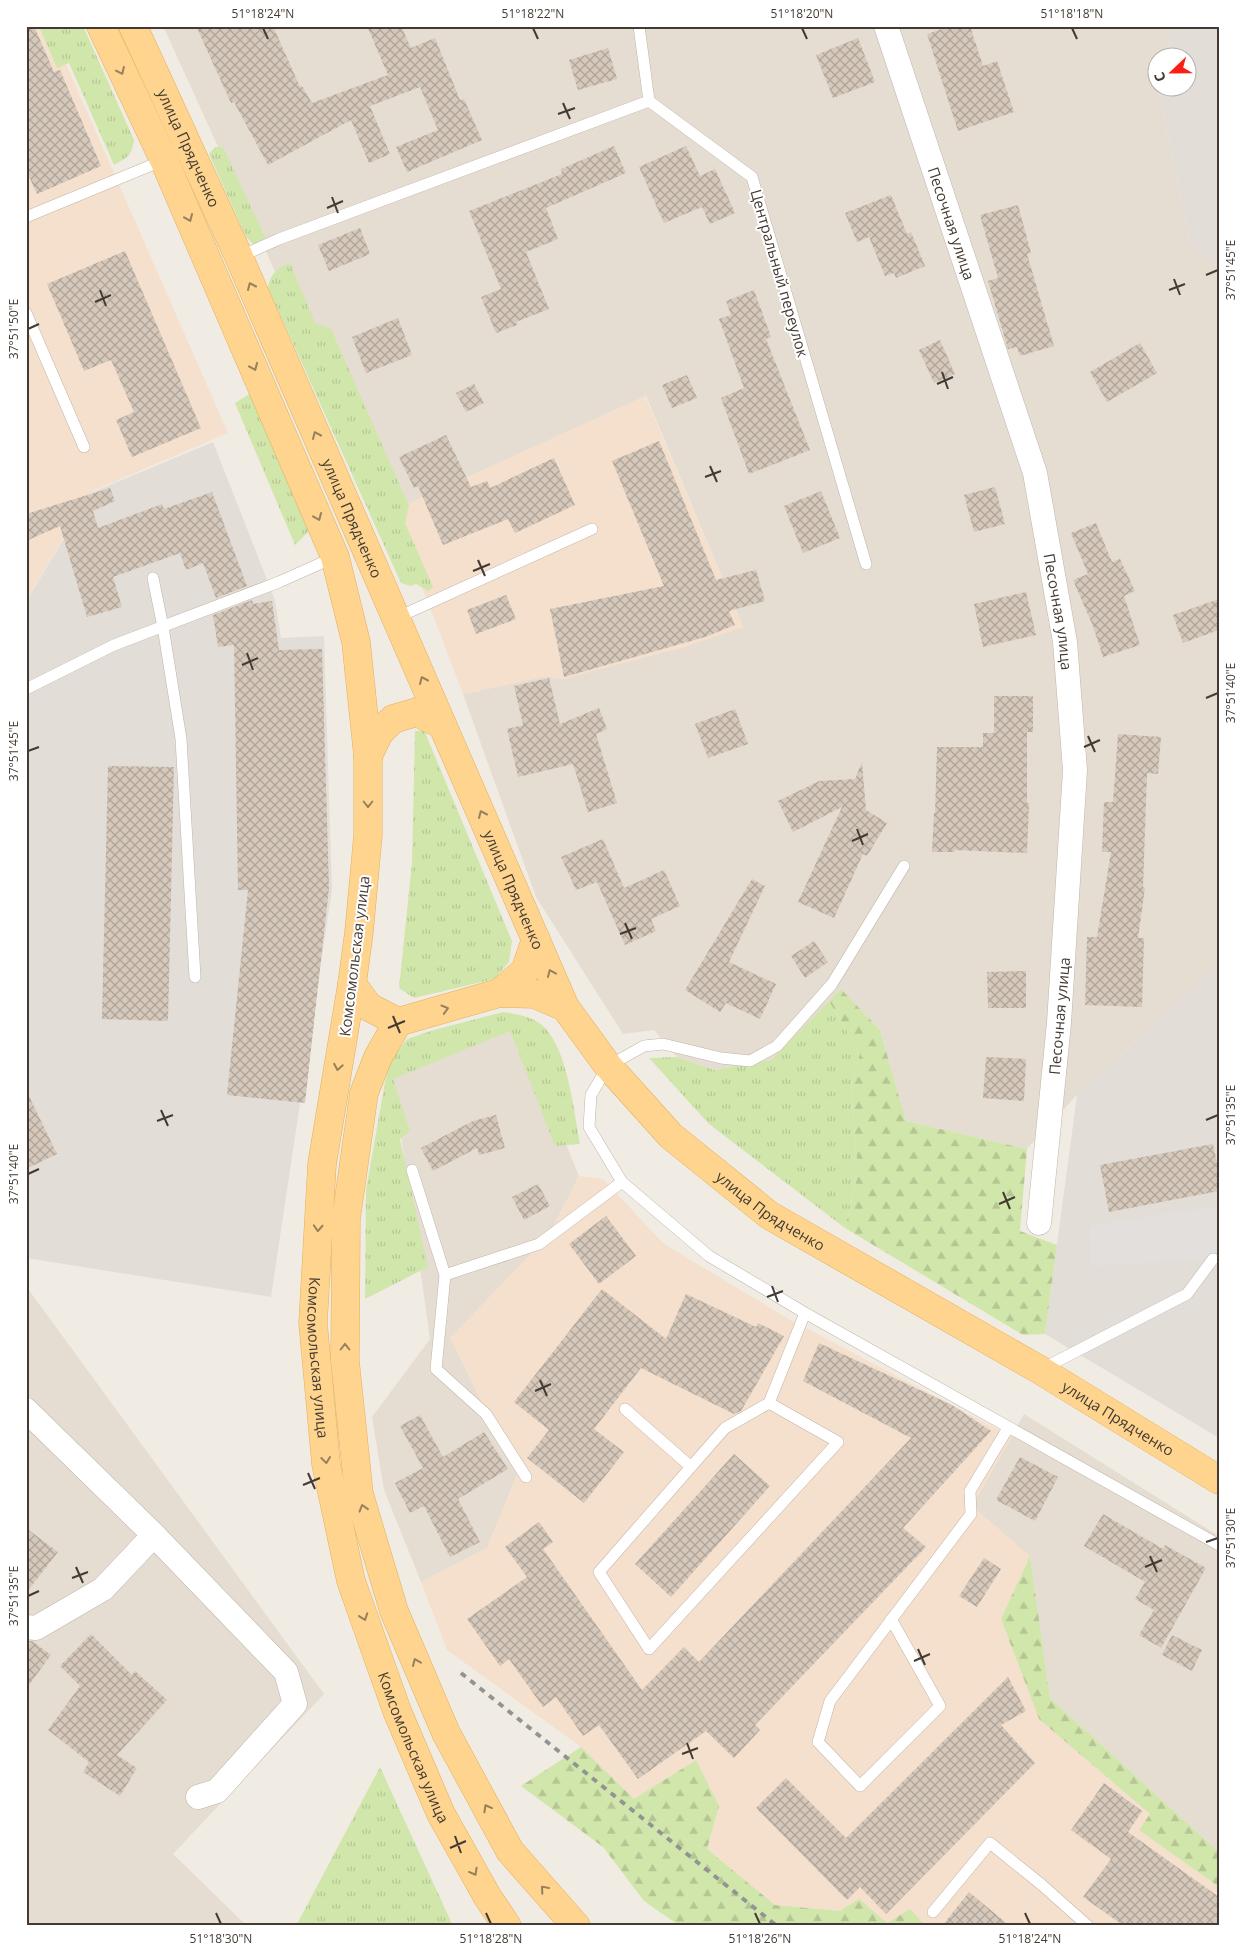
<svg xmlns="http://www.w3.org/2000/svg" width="1245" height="1952" font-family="'Open Sans',sans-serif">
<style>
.residential{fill:#e5ddd1}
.commercial{fill:#f4e0cd}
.industrial{fill:#e3ddd8}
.grass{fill:url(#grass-tufts)}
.forest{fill:url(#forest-firs)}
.parking{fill:#e2dfdc}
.building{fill:url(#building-cross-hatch)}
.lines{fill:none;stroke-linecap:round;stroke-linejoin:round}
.lane-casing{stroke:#c0b5a9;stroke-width:12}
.street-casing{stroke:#c0b5a9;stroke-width:25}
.primary-casing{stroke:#e3af5f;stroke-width:29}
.lane{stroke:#fff;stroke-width:11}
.street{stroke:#fff;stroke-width:24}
.primary{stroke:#fed48f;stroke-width:28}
.rail{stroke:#939393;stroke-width:4;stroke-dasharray:6 6;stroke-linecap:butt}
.oneway{stroke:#97805c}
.ticks{fill:none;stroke:#433b33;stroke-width:2}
.labels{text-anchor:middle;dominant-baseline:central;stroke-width:4;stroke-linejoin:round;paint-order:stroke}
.street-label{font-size:15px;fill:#433b33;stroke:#fff}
.neatline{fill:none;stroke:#433b33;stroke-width:2}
.ticks-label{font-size:12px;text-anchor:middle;fill:#433b33}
</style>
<defs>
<pattern id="grass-tufts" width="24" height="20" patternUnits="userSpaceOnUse" patternTransform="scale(1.25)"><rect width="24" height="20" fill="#d1e6ab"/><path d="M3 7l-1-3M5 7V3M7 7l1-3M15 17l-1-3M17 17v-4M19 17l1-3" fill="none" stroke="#b5c694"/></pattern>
<pattern id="forest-firs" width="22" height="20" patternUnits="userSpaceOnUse" patternTransform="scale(1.25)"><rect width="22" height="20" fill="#d1e6ab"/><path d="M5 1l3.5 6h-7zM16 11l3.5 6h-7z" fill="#b5c694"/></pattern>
<pattern id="building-cross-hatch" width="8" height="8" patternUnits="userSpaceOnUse" patternTransform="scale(1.25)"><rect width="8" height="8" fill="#d6c9bb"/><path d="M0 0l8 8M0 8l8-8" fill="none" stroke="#afa499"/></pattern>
</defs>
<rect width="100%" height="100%" fill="#f1ece3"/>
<path class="residential" d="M 163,26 L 1174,26 L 1165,57 L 1158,58 L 1158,88 L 1190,243 L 1219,268 L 1219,964 L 1077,1095 L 1027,1149 L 906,1121 L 880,1030 L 841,989 L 771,1060 L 714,1070 L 677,1057 L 654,1030 L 623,1034 L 536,897 L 463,694 L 547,676 L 563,679 L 743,627 L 646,396 L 393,511 L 284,291 Z
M 516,1019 L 579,1176 L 549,1235 L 451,1338 L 517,1475 L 487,1548 L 421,1582 L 384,1490 L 372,1417 L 430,1339 L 393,1079 Z
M 26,1286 L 324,1694 L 173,1854 L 247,1926 L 26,1926 Z
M 1024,1414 L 1219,1536 L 1219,1852 L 1050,1698 L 1030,1557 L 972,1506 Z"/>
<path class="commercial" d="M 26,26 L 66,26 L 60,50 L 228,433 L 93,491 L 26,600 Z
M 645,396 L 743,627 L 688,646 L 563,679 L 547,676 L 463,694 L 393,511 Z
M 579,1176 L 603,1179 L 664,1244 L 789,1319 L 1012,1437 L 972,1506 L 1030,1556 L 1001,1619 L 1039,1719 L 1150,1814 L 1140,1830 L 1219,1887 L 1219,1926 L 926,1926 L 910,1909 L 887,1923 L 840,1911 L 775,1905 L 707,1849 L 719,1806 L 696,1760 L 634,1799 L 581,1747 L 447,1650 L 421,1582 L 487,1548 L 517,1475 L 450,1338 L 549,1235 Z"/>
<path class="industrial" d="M 1174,26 L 1219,26 L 1219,268 L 1190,243 L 1158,88 L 1188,88 L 1188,58 L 1165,57 Z
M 213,442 L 275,600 L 281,638 L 324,636 L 332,890 L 271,1297 L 26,1258 L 26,601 L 93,492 Z
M 1219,964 L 1219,1438 L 1045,1334 L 1077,1095 Z"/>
<path class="grass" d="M 39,26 L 83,26 L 134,140 C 132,156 128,157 114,165 L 69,63 L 57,68 Z
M 215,147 L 223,147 L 266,239 L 259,245 L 253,244 L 246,237 L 209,154 Z
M 290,263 L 315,323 L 331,329 L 409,506 L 405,523 L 433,587 L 428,591 L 416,584 L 411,586 L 401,583 L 268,288 C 270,274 277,268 290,263 Z
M 251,393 L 309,531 L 295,545 L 235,403 Z
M 424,730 L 512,941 L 509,962 L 494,979 L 414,998 L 399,988 L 412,863 L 415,731 Z
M 829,1001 L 860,1053 L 851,1089 L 858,1174 L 845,1228 L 709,1124 L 649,1058 L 677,1057 L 714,1070 L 771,1060 Z
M 503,1012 C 518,1014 535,1017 545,1028 C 568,1052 574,1112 580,1144 L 555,1146 L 510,1031 L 393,1079 L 410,1131 L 400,1139 L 428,1267 L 365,1299 L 366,1190 L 385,1082 L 391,1059 L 407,1039 L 434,1030 Z
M 380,1767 L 453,1926 L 296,1926 Z"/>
<path class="forest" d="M 841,989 L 880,1030 L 906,1121 L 1027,1149 L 1020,1231 L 1057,1245 L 1045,1334 L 1023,1335 L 845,1228 L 858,1174 L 851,1089 L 860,1053 L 829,1001 Z
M 1030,1556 L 1050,1698 L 1219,1852 L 1219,1887 L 1139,1830 L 1150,1814 L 1039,1719 L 1001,1619 Z
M 581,1747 L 634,1799 L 696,1760 L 719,1806 L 707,1849 L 775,1905 L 840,1911 L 859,1899 L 887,1923 L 910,1909 L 926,1926 L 680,1926 L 644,1901 L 603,1847 L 521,1786 Z"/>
<path class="parking" d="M 1219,1206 L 1219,1259 L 1091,1266 L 1089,1226 Z"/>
<path class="building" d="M 26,26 L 34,26 L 54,72 L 60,70 L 101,166 L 37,194 L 26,170 Z
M 196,26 L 273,26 L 300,87 L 302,86 L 312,103 L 388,75 L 367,26 L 401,26 L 411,48 L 435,38 L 460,100 L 464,99 L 482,140 L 407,172 L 396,147 L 438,130 L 420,87 L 370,106 L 390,154 L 369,163 L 351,120 L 268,165 L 234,102 L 231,103 Z
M 951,26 L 970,26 L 983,66 L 997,61 L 1014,112 L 958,131 L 927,34 Z
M 858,38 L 875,82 L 833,98 L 816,55 Z
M 608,48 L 617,79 L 578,90 L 569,60 Z
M 614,146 L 626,173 L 546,208 L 558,239 L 526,252 L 549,309 L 516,322 L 517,325 L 496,333 L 481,297 L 501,289 L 469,211 L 562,174 L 561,169 Z
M 686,146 L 700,176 L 715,169 L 735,213 L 710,224 L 702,207 L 664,223 L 639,167 Z
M 891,195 L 907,234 L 911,232 L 925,266 L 896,278 L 894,273 L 885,276 L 869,237 L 857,242 L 845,213 Z
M 1018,205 L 1031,253 L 1027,254 L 1054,346 L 1020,356 L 1017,347 L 1008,349 L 988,281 L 998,278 L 980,215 Z
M 360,228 L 370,254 L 329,271 L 318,245 Z
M 125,251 L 201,428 L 132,457 L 116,420 L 134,412 L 111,360 L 84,371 L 47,284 Z
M 754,290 L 771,337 L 766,339 L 810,450 L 749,474 L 721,398 L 744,388 L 719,319 L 731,315 L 726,301 Z
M 398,318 L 412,355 L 366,373 L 352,337 Z
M 940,340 L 955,374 L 934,383 L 919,350 Z
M 1140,343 L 1157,373 L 1107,402 L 1090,372 Z
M 687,375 L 697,398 L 672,408 L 662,385 Z
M 474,384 L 484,403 L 466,412 L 456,393 Z
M 446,435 L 471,487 L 487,481 L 490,488 L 554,458 L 575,505 L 515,533 L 508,519 L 443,545 L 418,486 L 414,488 L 399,457 Z
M 659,441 L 716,580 L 756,570 L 765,601 L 729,611 L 735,625 L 705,637 L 564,677 L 550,609 L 664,586 L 612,461 Z
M 995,487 L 1005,524 L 974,532 L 964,495 Z
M 110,488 L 115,501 L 93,511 L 98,528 L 162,504 L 164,509 L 212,492 L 247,586 L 216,598 L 203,563 L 186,570 L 180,553 L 113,577 L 122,607 L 87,617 L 60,526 L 26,541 L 26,514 Z
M 821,491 L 840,538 L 803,553 L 784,506 Z
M 1096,523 L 1112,562 L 1120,559 L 1135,591 L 1124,596 L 1140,645 L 1103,657 L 1093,626 L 1073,580 L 1088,574 L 1071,533 Z
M 1026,592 L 1036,635 L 983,647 L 974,604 Z
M 506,595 L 516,619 L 476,634 L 467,610 Z
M 1219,599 L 1219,630 L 1183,643 L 1173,615 Z
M 252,600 L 253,604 L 272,601 L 279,650 L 322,649 L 329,888 L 305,1103 L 227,1095 L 248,890 L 238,890 L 234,645 L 218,647 L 213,615 Z
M 549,678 L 560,724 L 599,708 L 607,729 L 596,734 L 617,803 L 588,812 L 573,764 L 518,777 L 507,729 L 523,725 L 514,686 Z
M 994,696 L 1033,696 L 1033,732 L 1027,732 L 1027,803 L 1029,803 L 1027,853 L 955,850 L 954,852 L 932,852 L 934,813 L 935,813 L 937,747 L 983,747 L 983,733 L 994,733 Z
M 735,709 L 748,744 L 708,758 L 695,724 Z
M 1118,734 L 1161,737 L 1158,774 L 1147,773 L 1143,887 L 1145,888 L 1138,938 L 1144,938 L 1142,1007 L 1085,1005 L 1087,937 L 1097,937 L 1111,852 L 1102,852 L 1104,802 L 1113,802 Z
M 862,762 L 866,810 L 887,823 L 867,856 L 863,854 L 834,918 L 798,902 L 842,807 L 793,832 L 778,801 L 819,781 L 855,779 Z
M 108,766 L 174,767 L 168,1021 L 102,1019 Z
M 603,839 L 624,888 L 664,870 L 680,906 L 651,919 L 656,931 L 625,945 L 597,882 L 576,890 L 561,857 Z
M 752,879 L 765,886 L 729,962 L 776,984 L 760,1019 L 726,1003 L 720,1012 L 685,990 Z
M 814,941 L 828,962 L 805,978 L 791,956 Z
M 1026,971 L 1026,1008 L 988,1008 L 987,972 Z
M 986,1057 L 1026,1059 L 1024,1101 L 983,1098 Z
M 26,1090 L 57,1154 L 26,1169 Z
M 496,1115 L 505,1148 L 479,1155 L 477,1148 L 433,1171 L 421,1148 L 473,1121 Z
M 1213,1144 L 1219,1173 L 1219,1191 L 1109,1212 L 1100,1165 Z
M 538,1184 L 550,1206 L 524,1220 L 512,1197 Z
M 606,1216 L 636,1256 L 599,1284 L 569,1244 Z
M 602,1289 L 666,1339 L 686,1294 L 756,1327 L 758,1323 L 784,1336 L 741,1411 L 734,1414 L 641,1368 L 594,1429 L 624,1452 L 584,1503 L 527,1458 L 549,1430 L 514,1402 Z
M 819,1343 L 952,1405 L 991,1431 L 903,1528 L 926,1547 L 755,1725 L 760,1730 L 734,1758 L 706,1731 L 638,1779 L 599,1725 L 583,1736 L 556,1697 L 543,1707 L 509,1659 L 500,1666 L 467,1619 L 527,1577 L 505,1547 L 539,1522 L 553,1542 L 543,1549 L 642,1690 L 684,1647 L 699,1662 L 911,1438 L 803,1381 Z
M 420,1415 L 443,1457 L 484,1432 L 508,1469 L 458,1499 L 480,1542 L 450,1557 L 424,1506 L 410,1513 L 395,1483 L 423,1468 L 400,1426 Z
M 734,1454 L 770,1486 L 671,1597 L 635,1564 Z
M 1020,1457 L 1058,1477 L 1035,1521 L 996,1500 Z
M 1103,1514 L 1163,1549 L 1165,1545 L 1206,1568 L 1161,1648 L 1139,1635 L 1154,1610 L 1135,1599 L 1145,1582 L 1084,1546 Z
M 26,1528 L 58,1552 L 26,1593 Z
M 984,1558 L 1001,1569 L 977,1607 L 959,1596 Z
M 91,1634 L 132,1675 L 135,1671 L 167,1700 L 117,1755 L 137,1768 L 120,1796 L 83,1772 L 89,1762 L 48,1730 L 80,1686 L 60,1666 Z
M 1172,1635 L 1202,1650 L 1192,1671 L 1162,1655 Z
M 26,1641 L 32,1641 L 51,1655 L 26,1689 Z
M 1008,1677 L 1026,1711 L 1001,1725 L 1035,1763 L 886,1914 L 860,1887 L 847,1900 L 756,1808 L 786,1778 L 846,1838 Z
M 1104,1783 L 1142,1811 L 1128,1832 L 1219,1897 L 1219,1926 L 1124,1926 L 1083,1897 L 1111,1859 L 1071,1830 Z
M 969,1892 L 1010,1926 L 942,1926 Z"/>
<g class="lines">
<g class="lane-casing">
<path id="lane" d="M 639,26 L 649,101 L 752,177 L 866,564
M 26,217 L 164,160
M 239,257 L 279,239 L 649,101
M 26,313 L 84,447
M 153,578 L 163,627 L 181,739 L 195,977
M 396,618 L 592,529
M 26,689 L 114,645 L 279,582 L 335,557
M 904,866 L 832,984 L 777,1046 L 750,1061 L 721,1058 L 663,1044 L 644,1046 L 608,1066 L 591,1095 L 589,1127 L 622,1182 L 709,1256 L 805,1313 L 1219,1545
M 412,1170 L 445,1275 L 436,1369 L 486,1414 L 526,1477
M 445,1275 L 539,1244 L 622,1182
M 1042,1369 L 1187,1294 L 1213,1259
M 769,1403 L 838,1442 L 649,1649 L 599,1572 L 725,1428 L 769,1403 L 805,1313
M 625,1409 L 690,1466
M 891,1619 L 940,1706 L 860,1786 L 818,1742 L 830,1701 L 971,1514 L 970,1491 L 1008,1428
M 933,1912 L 990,1843 L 1042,1885 L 1088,1926"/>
</g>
<g class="street-casing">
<g id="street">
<path id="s1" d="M 886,26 L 1035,473 L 1065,642 L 1075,770 L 1059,1023 L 1039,1223"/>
<path d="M 26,1410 L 154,1535 L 286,1672 L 295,1704 L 217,1791 L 198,1797"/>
<path d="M 26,1627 L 36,1628 L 103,1589 L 154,1535"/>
</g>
</g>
<g class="primary-casing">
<g id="primary">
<path id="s2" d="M 101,26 L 164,160 L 335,557 L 356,642 L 368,756 L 368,835 L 359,932 L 352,984 L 322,1164 L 313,1323 L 326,1464 L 351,1581 L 397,1711 L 441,1814 L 487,1896 L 507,1926"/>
<path id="s3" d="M 133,26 L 239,257 L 565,1007 L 608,1066 L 671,1136 L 769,1215 L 1040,1370 L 1219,1480"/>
<path d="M 368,756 L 379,733 L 393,719 L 417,712 L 442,725"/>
<path d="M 352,984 L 369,1007 L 398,1022 L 499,993 L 534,994 L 565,1007"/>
<path d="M 499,993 L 525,971 L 536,939"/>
<path d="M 398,1022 L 378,1057 L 364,1093 L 346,1219 L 345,1361 L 359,1494 L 394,1611 L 446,1733 L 510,1851 L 576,1926"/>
</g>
</g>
<use href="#lane" class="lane"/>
<use href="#street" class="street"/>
<use href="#primary" class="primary"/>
<path class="rail" d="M 461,1673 L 777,1926"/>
</g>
<defs><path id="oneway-chevron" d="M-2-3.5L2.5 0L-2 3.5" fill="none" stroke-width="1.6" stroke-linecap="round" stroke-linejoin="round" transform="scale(1.25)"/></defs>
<g class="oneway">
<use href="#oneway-chevron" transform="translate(121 71) rotate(65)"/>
<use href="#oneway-chevron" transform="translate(189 218) rotate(67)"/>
<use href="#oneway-chevron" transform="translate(251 286) rotate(-114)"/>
<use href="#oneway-chevron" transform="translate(254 367) rotate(67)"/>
<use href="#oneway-chevron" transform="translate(316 435) rotate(-114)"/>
<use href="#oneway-chevron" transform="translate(318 517) rotate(67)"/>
<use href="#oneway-chevron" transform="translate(423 680) rotate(-114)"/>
<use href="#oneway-chevron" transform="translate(368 804) rotate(90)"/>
<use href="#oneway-chevron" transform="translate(482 814) rotate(-114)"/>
<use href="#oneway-chevron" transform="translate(551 973) rotate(-113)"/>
<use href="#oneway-chevron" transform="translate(445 1009) rotate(-16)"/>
<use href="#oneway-chevron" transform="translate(338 1067) rotate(100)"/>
<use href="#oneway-chevron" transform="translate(318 1228) rotate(93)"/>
<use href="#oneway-chevron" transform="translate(345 1347) rotate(-90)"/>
<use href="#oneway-chevron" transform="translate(326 1460) rotate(83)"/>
<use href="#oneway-chevron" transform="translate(363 1508) rotate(-107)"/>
<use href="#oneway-chevron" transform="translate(364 1617) rotate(70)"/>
<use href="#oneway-chevron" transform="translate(416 1662) rotate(-113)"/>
<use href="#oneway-chevron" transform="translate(487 1808) rotate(-119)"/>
<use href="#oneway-chevron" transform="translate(474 1872) rotate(61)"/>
<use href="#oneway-chevron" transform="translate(544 1889) rotate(-131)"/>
</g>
<path class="ticks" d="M 263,28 L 268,39M 533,28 L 538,39M 802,28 L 807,39M 1072,28 L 1077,39M 563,103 L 570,119M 558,114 L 575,108M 332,197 L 338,213M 327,208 L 343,201M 1206,275 L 1218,270M 1174,279 L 1180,295M 100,290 L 106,306M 1169,290 L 1185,284M 95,302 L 111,295M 28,329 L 39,324M 942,372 L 948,389M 937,384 L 953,377M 710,466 L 717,482M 705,477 L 721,471M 478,560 L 485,576M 473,571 L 490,564M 247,653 L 253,670M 242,665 L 258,658M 1206,698 L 1218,693M 1088,736 L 1095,752M 1084,747 L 1100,740M 28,751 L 39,747M 857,829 L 863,845M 852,841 L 868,834M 625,923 L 632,939M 620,934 L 636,928M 393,1016 L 400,1033M 388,1028 L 405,1021M 161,1110 L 168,1126M 1206,1120 L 1218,1115M 157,1121 L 173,1115M 28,1174 L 39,1169M 1003,1192 L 1010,1209M 999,1204 L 1015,1197M 772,1286 L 778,1302M 767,1297 L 783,1291M 540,1380 L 547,1396M 535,1391 L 551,1384M 308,1473 L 315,1489M 303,1485 L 320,1478M 1206,1542 L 1218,1538M 1150,1556 L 1157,1572M 76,1567 L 83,1583M 1145,1567 L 1162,1560M 72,1578 L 88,1572M 28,1596 L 39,1591M 918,1649 L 925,1665M 914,1661 L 930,1654M 687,1743 L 693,1759M 682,1754 L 698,1748M 455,1836 L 461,1853M 450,1848 L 466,1841M 216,1913 L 221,1924M 486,1913 L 491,1924M 755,1913 L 760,1924M 1025,1913 L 1030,1924"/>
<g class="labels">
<g class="street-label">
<text stroke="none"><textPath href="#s3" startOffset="134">улица Прядченко</textPath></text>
<text stroke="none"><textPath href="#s1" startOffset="208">Песочная улица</textPath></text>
<text transform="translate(780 273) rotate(74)">Центральный переулок</text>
<text stroke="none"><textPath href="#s3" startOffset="539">улица Прядченко</textPath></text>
<text stroke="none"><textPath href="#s1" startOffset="612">Песочная улица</textPath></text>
<text stroke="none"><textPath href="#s3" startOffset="944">улица Прядченко</textPath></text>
<text transform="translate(354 956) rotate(-83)">Комсомольская улица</text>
<text transform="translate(1059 1016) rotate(-85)">Песочная улица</text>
<text stroke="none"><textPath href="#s3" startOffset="1364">улица Прядченко</textPath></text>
<text stroke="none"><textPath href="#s2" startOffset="1388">Комсомольская улица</textPath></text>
<text stroke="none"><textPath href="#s3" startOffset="1769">улица Прядченко</textPath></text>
<text stroke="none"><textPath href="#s2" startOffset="1792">Комсомольская улица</textPath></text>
</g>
</g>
<rect width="1245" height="1952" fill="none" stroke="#ffffff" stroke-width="55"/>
<g transform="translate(1172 72) rotate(248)"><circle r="24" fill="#ffffff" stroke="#b4b1ad"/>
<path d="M0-4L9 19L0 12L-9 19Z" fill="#fa1f12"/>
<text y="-8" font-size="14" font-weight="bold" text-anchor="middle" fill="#433b33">С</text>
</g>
<rect x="28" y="28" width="1190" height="1896" class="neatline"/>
<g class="ticks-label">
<text x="263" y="18">51°18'24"N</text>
<text x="533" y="18">51°18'22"N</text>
<text x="802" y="18">51°18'20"N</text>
<text x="1072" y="18">51°18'18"N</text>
<text transform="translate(1231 270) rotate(-90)" y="4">37°51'45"E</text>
<text transform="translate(14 329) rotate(-90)" y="4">37°51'50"E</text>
<text transform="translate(1231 693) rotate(-90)" y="4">37°51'40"E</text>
<text transform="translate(14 751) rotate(-90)" y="4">37°51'45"E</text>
<text transform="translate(1231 1115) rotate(-90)" y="4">37°51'35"E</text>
<text transform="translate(14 1174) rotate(-90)" y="4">37°51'40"E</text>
<text transform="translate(1231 1538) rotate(-90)" y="4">37°51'30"E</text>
<text transform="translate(14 1596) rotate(-90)" y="4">37°51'35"E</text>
<text x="221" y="1943">51°18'30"N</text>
<text x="491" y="1943">51°18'28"N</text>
<text x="760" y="1943">51°18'26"N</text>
<text x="1030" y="1943">51°18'24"N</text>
</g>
</svg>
